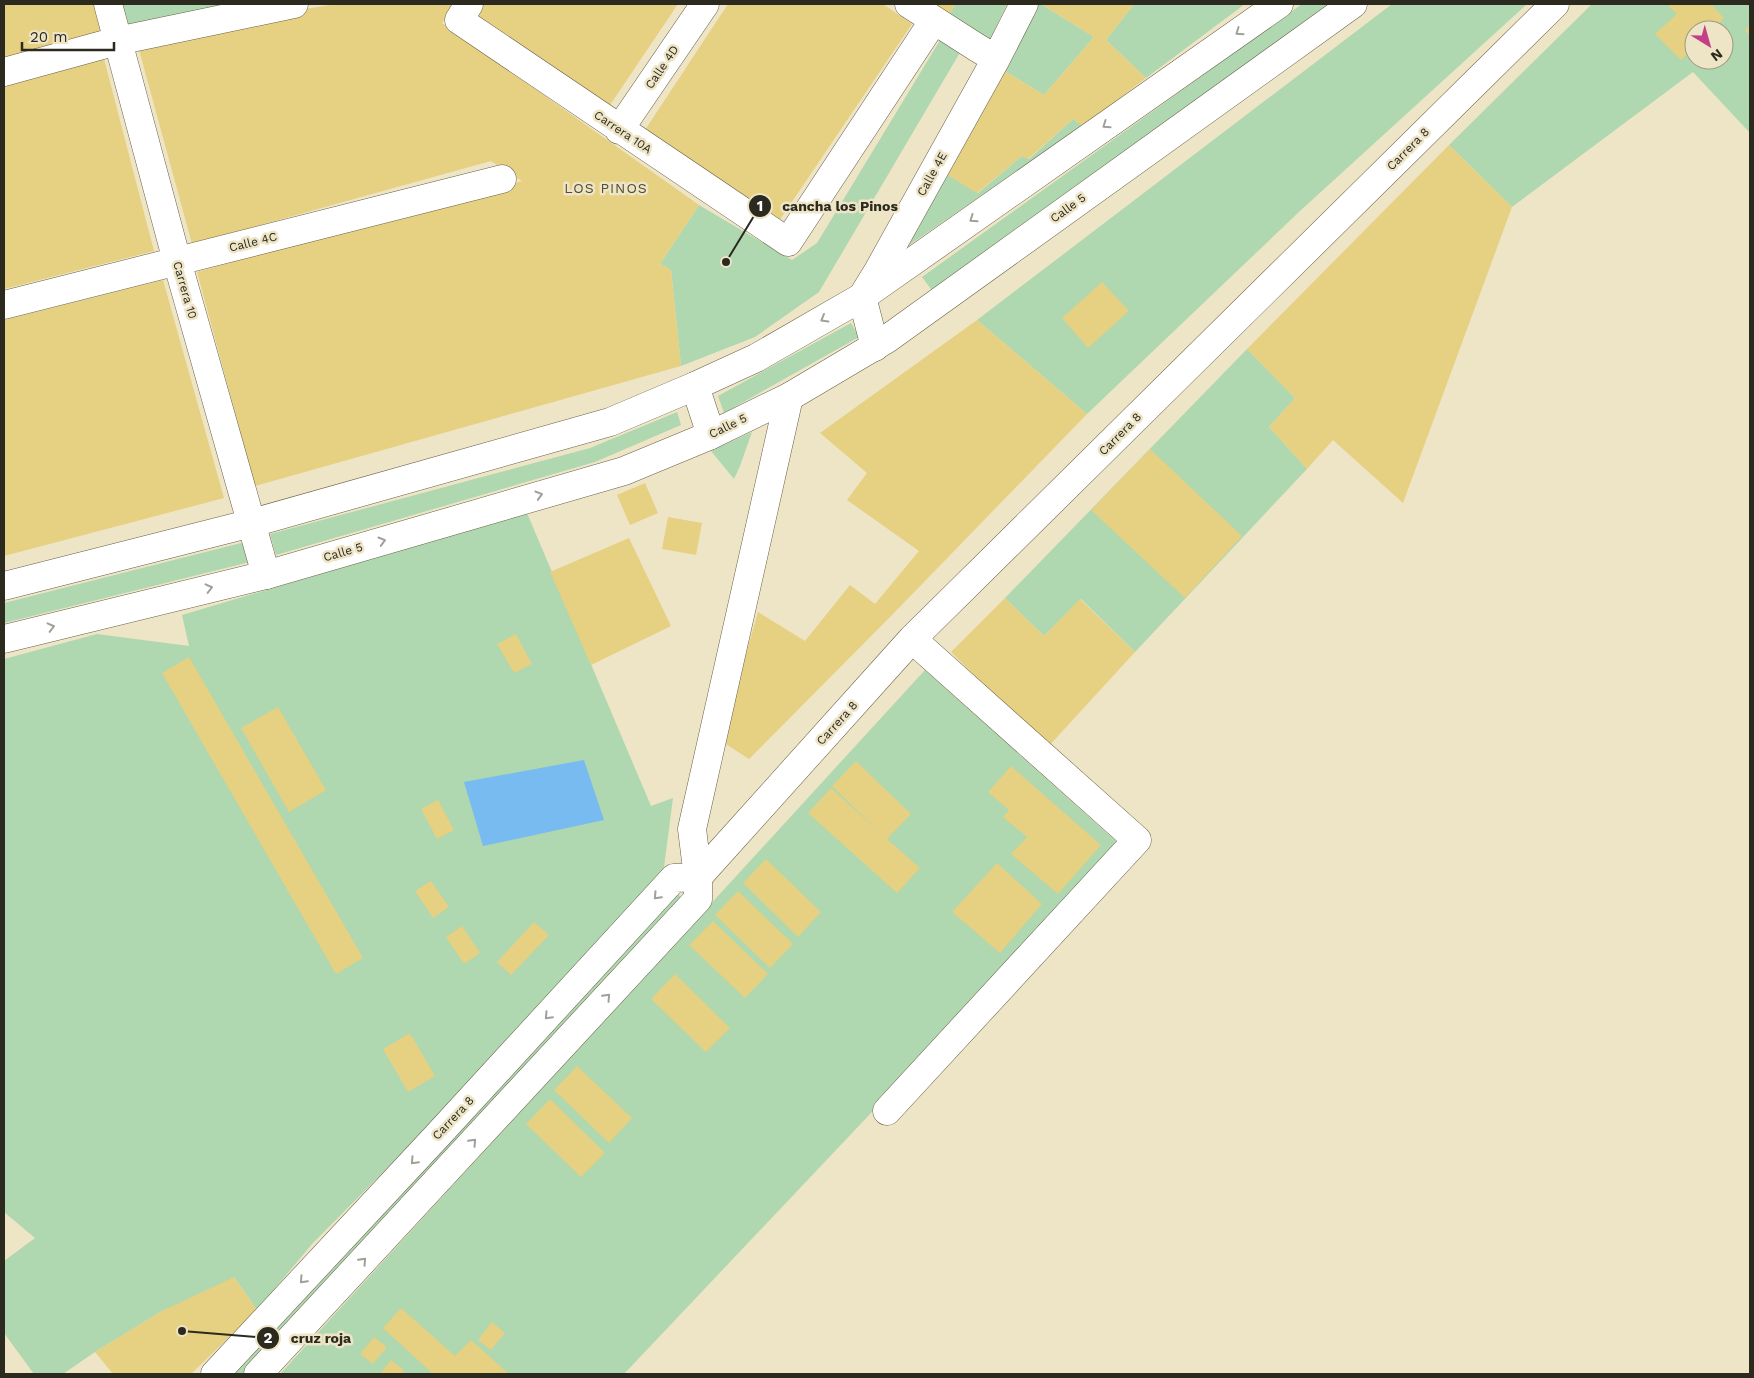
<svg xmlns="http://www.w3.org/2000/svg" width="1754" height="1378" font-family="'Work Sans',sans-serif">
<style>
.green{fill:#afd7b0;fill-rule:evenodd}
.water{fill:#78bbf0}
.building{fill:#e6d081}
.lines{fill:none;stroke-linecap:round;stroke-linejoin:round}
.minor-casing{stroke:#686046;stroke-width:29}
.major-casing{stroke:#686046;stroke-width:29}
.minor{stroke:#fff;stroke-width:28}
.major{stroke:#fff;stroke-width:28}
.oneway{stroke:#a09f9a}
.labels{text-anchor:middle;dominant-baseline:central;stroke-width:5;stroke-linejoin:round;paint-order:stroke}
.street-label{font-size:12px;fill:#2c291e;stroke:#eee5c7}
.neighbourhood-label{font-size:14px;letter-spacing:1px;fill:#544d33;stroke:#eee5c7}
.leader{fill:none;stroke:#2c291e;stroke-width:2}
.callout-dot{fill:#2c291e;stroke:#eee5c7;stroke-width:2}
.mark-label{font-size:15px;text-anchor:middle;font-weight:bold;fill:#fff}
.callout-label{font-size:14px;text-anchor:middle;font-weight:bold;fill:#2c291e;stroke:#eee5c7;stroke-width:5;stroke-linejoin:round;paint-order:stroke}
</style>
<rect width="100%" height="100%" fill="#eee5c7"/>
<path class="green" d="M 122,4 L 259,4 L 131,34 Z
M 956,4 L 1007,4 L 989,41 L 949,14 Z
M 1035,4 L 1041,4 L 1094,37 L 1044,95 L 1002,69 Z
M 1134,4 L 1245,4 L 1146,78 L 1106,40 Z
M 1302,4 L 1335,4 L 936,296 L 922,277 Z
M 1392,4 L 1527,4 L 1300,211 L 1087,414 L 977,320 Z
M 1592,4 L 1750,4 L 1750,133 L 1693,72 L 1512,207 L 1449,145 ZM 1694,30 L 1724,30 L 1724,60 L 1694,60 Z
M 942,37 L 962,49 L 819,292 L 755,337 L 681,366 L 671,270 L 660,264 L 699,205 L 792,260 L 817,243 Z
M 1073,119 L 1083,126 L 893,256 L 941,171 L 978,193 L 1022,156 L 1029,159 Z
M 851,323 L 859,337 L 724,413 L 718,396 Z
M 1247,349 L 1295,398 L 1269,427 L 1307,469 L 1135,652 L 1081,599 L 1044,636 L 1005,598 Z
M 677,412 L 681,425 L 595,462 L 276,555 L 270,534 L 590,448 Z
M 752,432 L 740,466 L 734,479 L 711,451 Z
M 527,513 L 651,806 L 673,798 L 663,875 L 416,1139 L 312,1244 L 257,1310 L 234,1277 L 212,1290 L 162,1311 L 95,1352 L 63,1374 L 34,1374 L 4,1333 L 4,1261 L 35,1238 L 4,1212 L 4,659 L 97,634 L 189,646 L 182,615 Z
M 245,542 L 250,562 L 4,623 L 4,603 Z
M 925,670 L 1118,843 L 871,1113 L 624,1374 L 280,1374 Z
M 673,889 L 684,900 L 251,1374 L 226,1374 Z"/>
<path class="water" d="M 584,760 L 604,820 L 483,846 L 464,782 Z"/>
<path class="building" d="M 4,4 L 97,4 L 104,31 L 4,59 Z
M 337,4 L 455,4 L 442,23 L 699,205 L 660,264 L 671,270 L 681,366 L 255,486 L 197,272 L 522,181 L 491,161 L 192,244 L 138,46 L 286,12 Z
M 483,4 L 678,4 L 608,108 L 474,17 Z
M 728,4 L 883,4 L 912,24 L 777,224 L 643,133 Z
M 934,4 L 956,4 L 949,14 Z
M 1041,4 L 1134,4 L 1106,40 L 1146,78 L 1083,126 L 1073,119 L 1028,159 L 1022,156 L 977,193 L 941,171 L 1002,69 L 1044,95 L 1094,37 Z
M 1667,4 L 1711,4 L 1724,18 L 1712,30 L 1694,30 L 1694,47 L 1681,60 L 1655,34 L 1677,14 Z
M 1750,25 L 1750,36 L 1745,30 Z
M 103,55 L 154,251 L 4,289 L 4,82 Z
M 1449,145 L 1512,207 L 1403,503 L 1333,440 L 1307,469 L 1269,427 L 1295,398 L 1247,349 Z
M 163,280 L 224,498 L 4,556 L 4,320 Z
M 1102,282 L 1129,311 L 1088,348 L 1062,318 Z
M 977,320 L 1087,414 L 891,616 L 749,759 L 721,741 L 758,612 L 805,641 L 850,585 L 875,604 L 919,551 L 847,500 L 867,473 L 820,433 Z
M 1150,449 L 1242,536 L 1185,598 L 1091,510 Z
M 645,483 L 658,513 L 630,525 L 617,495 Z
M 668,517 L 702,523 L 696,555 L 662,549 Z
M 629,538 L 671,626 L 591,665 L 550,572 Z
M 1005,598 L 1044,636 L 1080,599 L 1135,652 L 1047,748 L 951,652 Z
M 516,634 L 532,664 L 514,673 L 497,644 Z
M 189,657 L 363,958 L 336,974 L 162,673 Z
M 278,707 L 326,790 L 289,812 L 241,728 Z
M 856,761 L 911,814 L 887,839 L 920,868 L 897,893 L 808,813 L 831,788 L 877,830 L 832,786 Z
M 1011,766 L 1101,845 L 1058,894 L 1011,854 L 1027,837 L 1003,817 L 1009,810 L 988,792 Z
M 438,800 L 454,830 L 437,839 L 421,809 Z
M 766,859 L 821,912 L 798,937 L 743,883 Z
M 997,863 L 1042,904 L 1000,953 L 952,912 Z
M 431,881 L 449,907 L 433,918 L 415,891 Z
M 738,891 L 793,944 L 770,968 L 715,915 Z
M 713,921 L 768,974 L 745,998 L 689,945 Z
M 534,922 L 549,935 L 511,975 L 497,962 Z
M 462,926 L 480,953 L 464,964 L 446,937 Z
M 675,974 L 730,1028 L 706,1052 L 651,999 Z
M 410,1033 L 435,1076 L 408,1092 L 383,1049 Z
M 577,1066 L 632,1118 L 609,1143 L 554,1090 Z
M 550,1099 L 605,1153 L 581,1177 L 526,1124 Z
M 234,1277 L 257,1310 L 191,1374 L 113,1374 L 95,1352 L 162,1311 Z
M 401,1308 L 455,1356 L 471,1340 L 509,1374 L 433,1374 L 383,1328 Z
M 492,1322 L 505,1333 L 491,1350 L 478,1340 Z
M 374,1337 L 387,1347 L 373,1364 L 360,1354 Z
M 391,1360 L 404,1370 L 401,1374 L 380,1374 Z"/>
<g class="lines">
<g class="minor-casing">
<path id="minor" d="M 108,4 L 177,261 L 266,575
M 469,4 L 459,20 L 788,242 L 934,20
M 909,4 L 976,47 L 996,59
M 4,72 L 117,41 L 294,4
M 619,130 L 705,4
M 4,305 L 502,179
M 875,347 L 862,297 L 878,271 L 996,59 L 1024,4
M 695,386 L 711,435
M 887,1111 L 1137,840 L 912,639
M 215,1374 L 437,1136 L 674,878 L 698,877 L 912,639 L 1555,4
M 258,1374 L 698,899 L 698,877 L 692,829 L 789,397"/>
</g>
<g class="major-casing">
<path id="major" d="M 4,586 L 252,523 L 610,422 L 695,386 L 756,358 L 862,297 L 1279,4
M 4,639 L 266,575 L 624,471 L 711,435 L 789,397 L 887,339 L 1353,4"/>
</g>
<use href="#minor" class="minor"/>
<use href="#major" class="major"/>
</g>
<defs><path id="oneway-chevron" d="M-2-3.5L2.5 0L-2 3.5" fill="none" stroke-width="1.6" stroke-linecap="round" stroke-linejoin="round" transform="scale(1.25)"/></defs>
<g class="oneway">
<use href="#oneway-chevron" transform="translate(1239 32) rotate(145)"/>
<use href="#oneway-chevron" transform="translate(1106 125) rotate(145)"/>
<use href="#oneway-chevron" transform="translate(973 219) rotate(145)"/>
<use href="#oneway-chevron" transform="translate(824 319) rotate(150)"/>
<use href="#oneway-chevron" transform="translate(539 495) rotate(-16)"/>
<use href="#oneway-chevron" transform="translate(382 541) rotate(-16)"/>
<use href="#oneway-chevron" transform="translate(209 588) rotate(-14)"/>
<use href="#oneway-chevron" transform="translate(51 627) rotate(-14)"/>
<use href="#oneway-chevron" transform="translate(657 896) rotate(133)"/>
<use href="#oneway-chevron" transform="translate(607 997) rotate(-47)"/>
<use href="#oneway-chevron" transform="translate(548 1016) rotate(133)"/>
<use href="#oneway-chevron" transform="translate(473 1142) rotate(-47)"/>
<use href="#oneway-chevron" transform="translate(414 1161) rotate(133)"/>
<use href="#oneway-chevron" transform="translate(363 1261) rotate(-47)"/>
<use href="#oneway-chevron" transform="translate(303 1280) rotate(133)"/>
</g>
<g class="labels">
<g class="street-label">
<text transform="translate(662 67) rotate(-56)">Calle 4D</text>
<text transform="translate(623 132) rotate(34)">Carrera 10A</text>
<text transform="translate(1408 149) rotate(-45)">Carrera 8</text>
<text transform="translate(932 174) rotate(-61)">Calle 4E</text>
<text transform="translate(1068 208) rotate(-36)">Calle 5</text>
<text transform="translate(253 242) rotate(-14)">Calle 4C</text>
<text transform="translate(185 290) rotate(74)">Carrera 10</text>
<text transform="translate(728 426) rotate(-26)">Calle 5</text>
<text transform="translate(1120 434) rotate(-45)">Carrera 8</text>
<text transform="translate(343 552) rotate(-16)">Calle 5</text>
<text transform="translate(837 723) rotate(-48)">Carrera 8</text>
<text transform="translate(453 1118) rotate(-47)">Carrera 8</text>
</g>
<g class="neighbourhood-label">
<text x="606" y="188">LOS PINOS</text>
</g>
</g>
<path class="leader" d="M726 262L760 206M182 1331L268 1338"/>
<g class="callout-dot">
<circle cx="726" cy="262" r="5"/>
<circle cx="182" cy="1331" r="5"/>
<circle cx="760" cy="206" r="12"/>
<circle cx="268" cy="1338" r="12"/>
</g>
<g class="mark-label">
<text x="760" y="211">1</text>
<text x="268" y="1343">2</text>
</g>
<g class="callout-label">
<text x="840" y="211">cancha los Pinos</text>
<text x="321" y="1343">cruz roja</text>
</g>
<rect width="1754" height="1378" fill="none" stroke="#2c291e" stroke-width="10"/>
<g transform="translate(1709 45) rotate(143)"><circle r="24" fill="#eee5c7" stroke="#a09a83"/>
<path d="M0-4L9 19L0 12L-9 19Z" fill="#c24088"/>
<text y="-8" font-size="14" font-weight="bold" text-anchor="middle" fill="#2c291e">N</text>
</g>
<path d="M22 42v8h92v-8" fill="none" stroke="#2c291e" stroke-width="2.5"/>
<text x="30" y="42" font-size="15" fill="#2c291e" stroke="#eee5c7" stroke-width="4" paint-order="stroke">20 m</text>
</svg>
